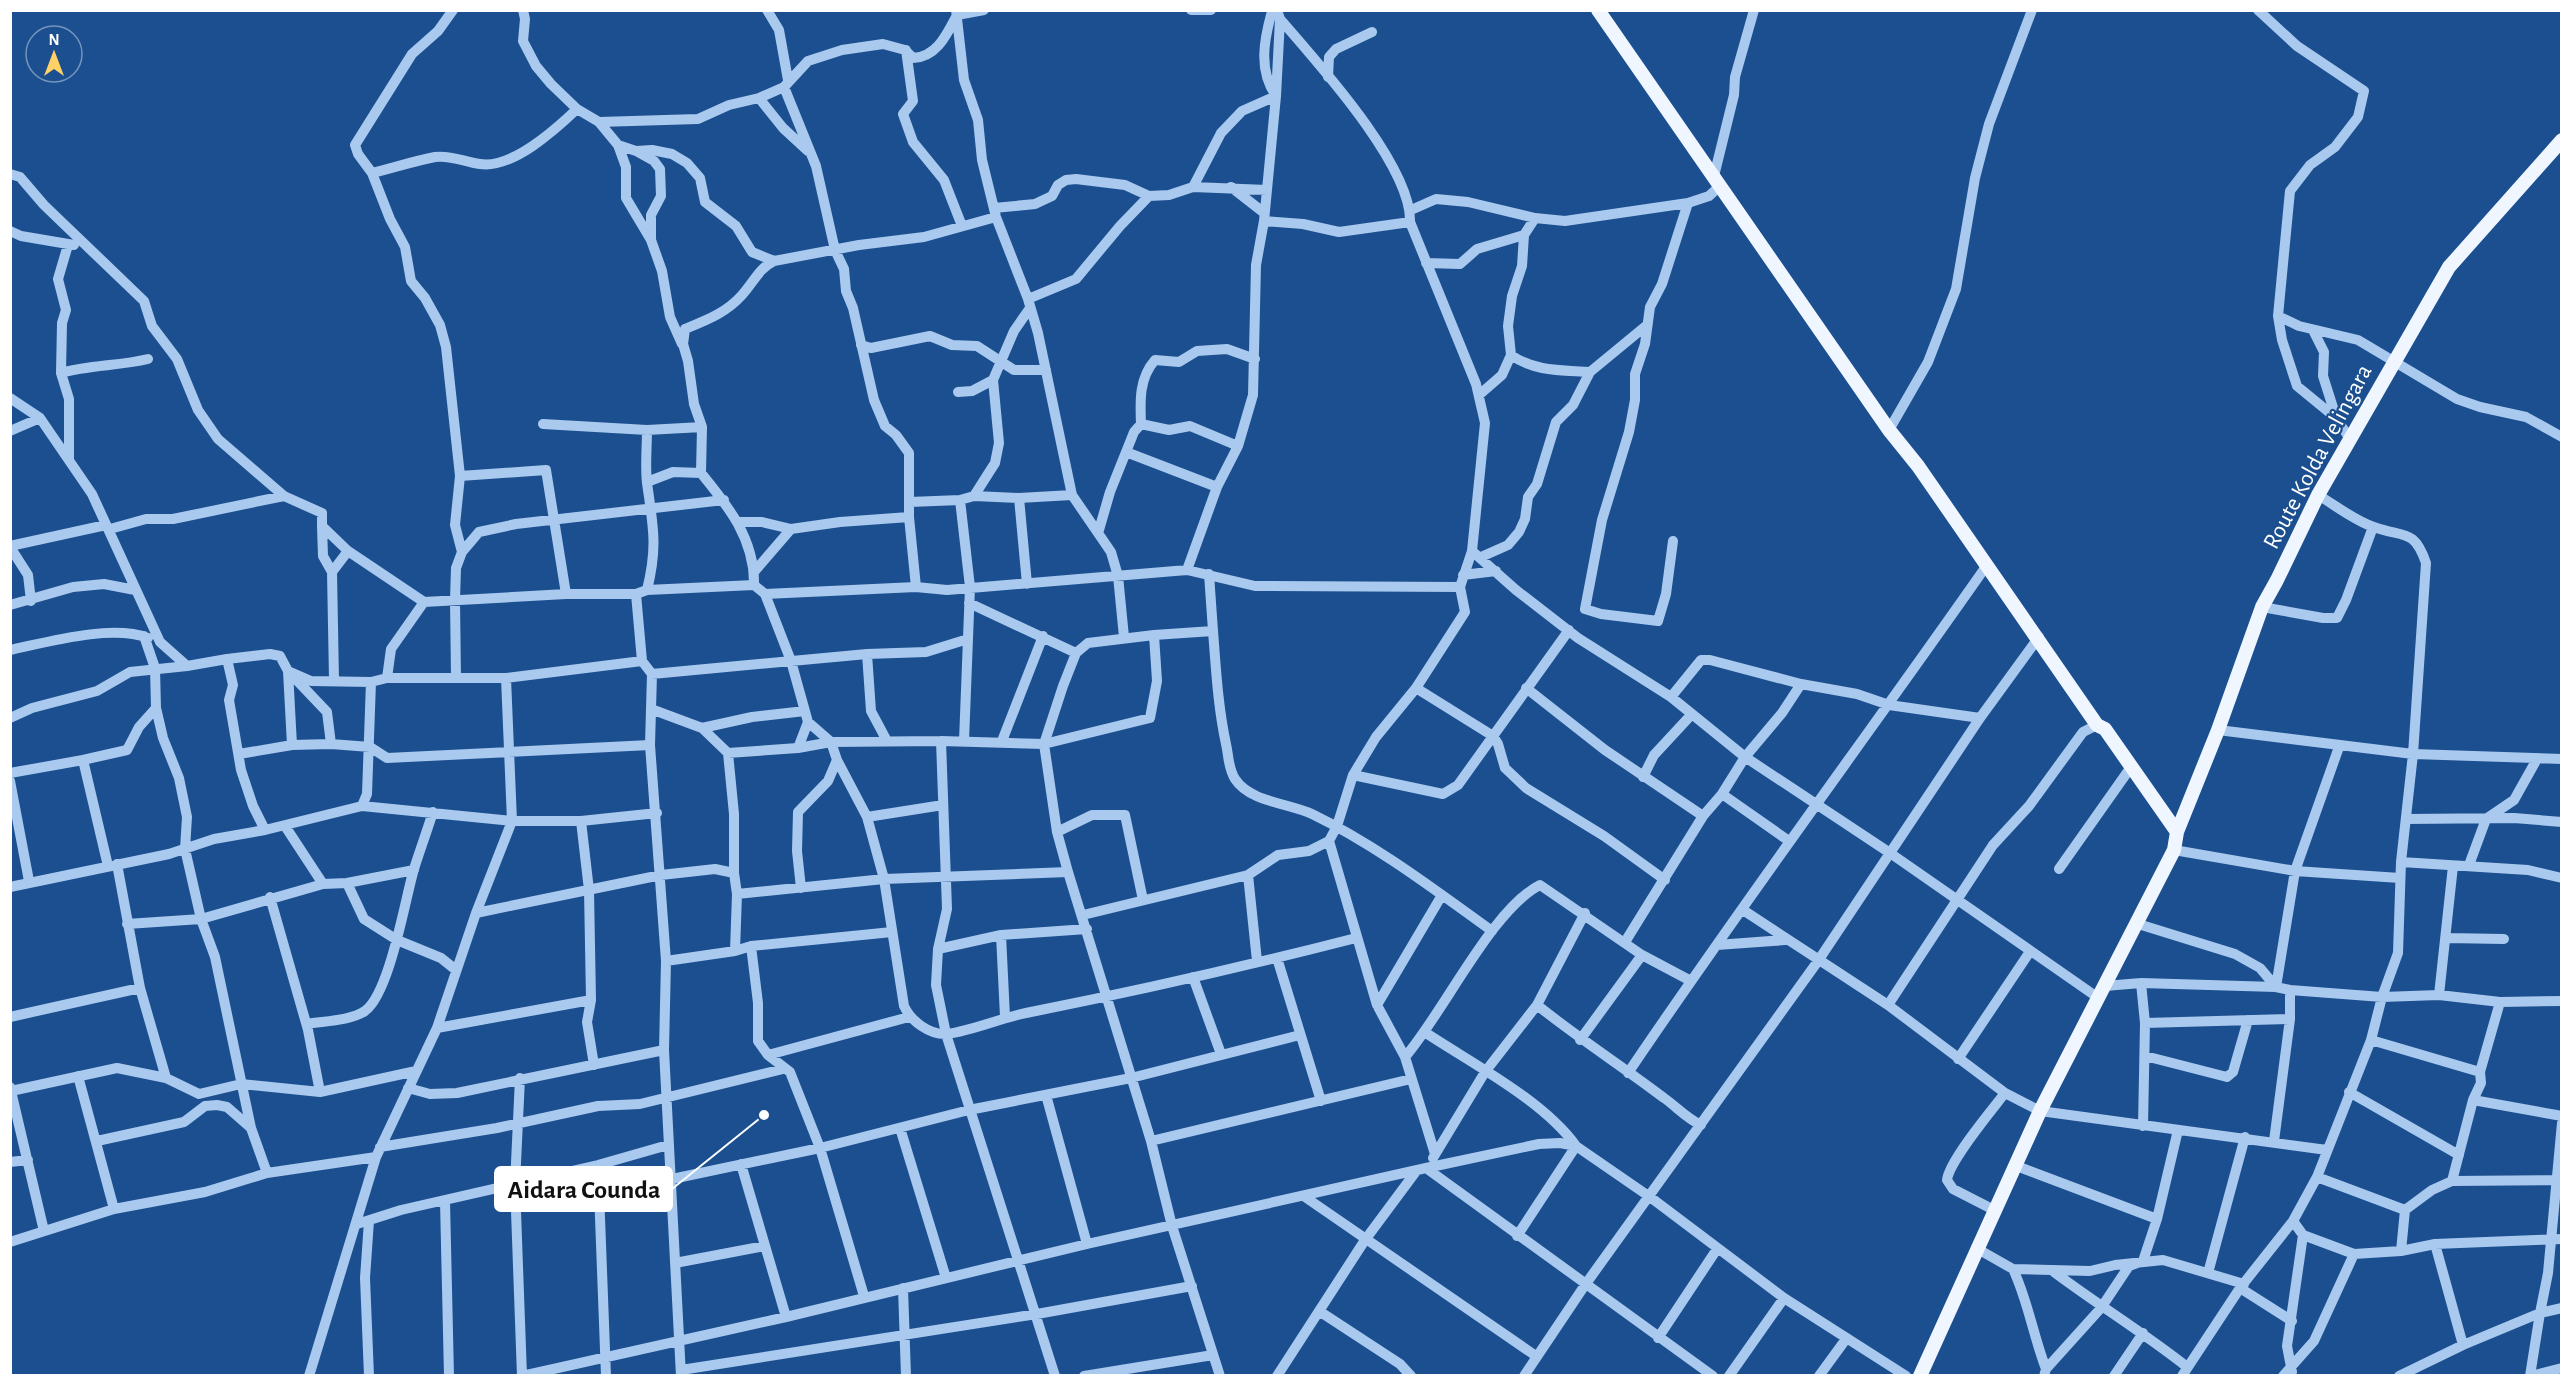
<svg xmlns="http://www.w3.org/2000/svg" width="2572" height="1386" font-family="'Alegreya Sans',sans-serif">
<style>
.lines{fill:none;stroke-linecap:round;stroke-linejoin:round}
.minor{stroke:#a9c9ee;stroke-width:10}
.major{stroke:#f0f6ff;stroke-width:14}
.labels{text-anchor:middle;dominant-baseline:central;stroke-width:4.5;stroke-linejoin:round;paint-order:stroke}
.street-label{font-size:24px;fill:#fff;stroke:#1b4f8f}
.leader{fill:none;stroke:#fff;stroke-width:2}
.callout-dot{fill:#fff;stroke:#1b4f8f;stroke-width:2}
.callout{fill:#fff;stroke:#fff;stroke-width:2}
.callout-label{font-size:26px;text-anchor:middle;font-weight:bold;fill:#111}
</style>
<rect width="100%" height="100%" fill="#1b4f8f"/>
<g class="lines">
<path class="minor" d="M 523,10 L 525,19 L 523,41 L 536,66 L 551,84 L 577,109 L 599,122 L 618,145 L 636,151 L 652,150 L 672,154 L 687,163 L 700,178 L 705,202 L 736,226 L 752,252 L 774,261 L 859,245 L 924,237 L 996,217
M 767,10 L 779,30 L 788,80
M 956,10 L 964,80 L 978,120 L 982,160 L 996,217 L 1028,299 L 1038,333 L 1072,495 L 1111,552 L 1118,576 L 1124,637
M 1191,10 L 1211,10
M 2258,10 L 2297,46 L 2364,91 L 2358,117 L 2335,147 L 2310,165 L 2290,191 L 2278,316 L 2299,326 L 2358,340 L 2457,399 L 2480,407 L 2526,417 L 2562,437
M 957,15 L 984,10
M 1280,19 C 1317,62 1412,166 1410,222 L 1476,384 L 1485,423 L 1472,551 L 1460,587 L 1465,612 L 1416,688 L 1376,737 L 1353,775 L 1337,826 L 1329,841 L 1377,1005 L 1405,1057 L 1435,1154
M 906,50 L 913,101 L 903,114 L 913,142 L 944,180 L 962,226
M 1328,77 L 1329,57 L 1336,49 L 1372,32
M 784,87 L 816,166 L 835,250 L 844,269 L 846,291 L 853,308 L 874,400 L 885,426 L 896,435 L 909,453 L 909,517 L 916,587
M 759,98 L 783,128 L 808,151
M 599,122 L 698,119 L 729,105 L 759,98 L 784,87 L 808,61 L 842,50 L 883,44 L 905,50 L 913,58 C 937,57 947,34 957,15
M 618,145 L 626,167 L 626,198 L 651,240 L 662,271 L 670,317 L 682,344
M 636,151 L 654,161 L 660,169 L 661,196 L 651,215 L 651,239
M 372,173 L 358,154 L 355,145 L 412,54 L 438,31 L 453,10
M 10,174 L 20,177 L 44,205 L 144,301 L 152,326 L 177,359 L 198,410 L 218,439 L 284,496 L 322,513 L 322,526 L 348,551 L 424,602 L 566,594 L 636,594 L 642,661 L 652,674 L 650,745 L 666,961 L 664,1050 L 681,1376
M 1714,176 L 1734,95 L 1735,77 L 1754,10
M 1193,187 L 1221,133 L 1242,111 L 1276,96 C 1258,70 1264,40 1272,11
M 1231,187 L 1263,212
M 994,208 L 1035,204 L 1052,196 L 1058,185 L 1066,180 L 1076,179 L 1125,185 L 1149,196
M 1411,210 L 1436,199 L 1468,202 L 1535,218 L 1565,221 L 1688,203 L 1709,196 L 1721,185
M 1264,221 L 1303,224 L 1339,232 L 1410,222
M 10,231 L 21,236 L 74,245
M 68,245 L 58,279 L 66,310 L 62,323 L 61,373 L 69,399 L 69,460
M 1426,263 L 1460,264 L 1477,249 L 1524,235
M 1028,299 L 1076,279 L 1120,226 L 1149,196 L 1169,195 L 1193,187 L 1267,190
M 2278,316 L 2282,340 L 2297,386 L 2336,418 L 2350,439
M 2313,330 L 2324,352 L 2323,376 L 2336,417
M 861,345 L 871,348 L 930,336 L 952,345 L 977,346 L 1014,370 L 1046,370
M 1511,355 C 1535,372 1562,370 1590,372
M 61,373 C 89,365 119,366 148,359
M 958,392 L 972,391 L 993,380
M 1479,395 L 1502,375 L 1511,355 L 1508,326 L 1512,296 L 1522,266 L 1524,235 L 1535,218
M 10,398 L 40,418 L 92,494 L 160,642 L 187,666 L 227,659 L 233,685 L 229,700 L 241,770 L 253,806 L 265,830 L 362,806 L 512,821 L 476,913 L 437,1028 L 376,1157 L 309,1376
M 543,424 L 647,430 L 702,427
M 1141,424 C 1140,401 1139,378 1155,360 L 1179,362 L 1197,351 L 1227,349 L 1255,359
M 1889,430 L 1928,362 L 1956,289 L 1975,178 L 1989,124 L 2032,10
M 10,431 L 40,418
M 1126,452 L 1217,487
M 701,473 L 702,427 L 694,404 L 688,361 L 683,344 L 685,329 C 707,320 726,313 742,295 C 754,282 758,269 774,261
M 460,476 L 446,347 L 440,325 L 425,298 L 411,281 L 405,247 L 390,219 L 372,173 C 393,168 414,161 435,157 C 452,155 464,162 480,164 C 512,169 555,130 577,109
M 647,482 L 673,472 L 701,473 C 728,506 755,539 754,585
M 974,496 L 995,463 L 999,443 L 993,380 L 1014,331 L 1030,308
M 1019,498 L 1027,584
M 910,502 L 960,500
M 739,522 L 762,522 L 791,529 L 840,522 L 909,517
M 322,526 L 323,556 L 332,572 L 334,680
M 110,529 L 146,519 L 173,519 L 284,496
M 1099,530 L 1110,492 L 1134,432 L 1141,424 L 1169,430 L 1190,426 L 1238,446
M 1673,541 L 1666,594 L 1658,621 L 1601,614 L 1585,609 L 1602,520 L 1629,432 L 1635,400 L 1635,374 L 1645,344 L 1650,307 L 1662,284 L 1688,203
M 10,546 L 106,525
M 10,547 L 28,575 L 31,601
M 1472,551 L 1516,590 L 1578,638 L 1671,697 L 1745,757 L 1890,853 L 2097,997
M 462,552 L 479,532 L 516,524 L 724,500
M 1481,557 L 1508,545 L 1519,532 L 1525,519 L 1528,497 L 1537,484 L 1556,422 L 1573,405 L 1590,372 L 1647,325
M 1187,570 L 1255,586 L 1460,587
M 332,572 L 348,551
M 754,572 L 791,529
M 1209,574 L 1213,631
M 1463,575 L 1496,571
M 647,590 C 658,546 653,526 647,483 C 645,466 647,447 647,430
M 566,594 L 546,470 L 460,476 L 455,525 L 462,552 L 456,568 L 455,600 L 456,678 L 506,678 L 642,661
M 636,594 L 647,590 L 754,585 L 765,594 L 791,661 L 808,722 L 831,742 L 837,760 L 867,817 L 884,879 L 904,1006 C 911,1021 929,1035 947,1034 C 972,1031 1001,1018 1026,1013 C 1137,991 1247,966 1356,938
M 765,594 L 916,587 L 947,590 L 1187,570 L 1217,487 L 1238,446 L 1253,395 L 1256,265 L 1264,221 L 1276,96 L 1280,19 L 1277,10
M 969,603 L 1076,653
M 10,605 L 73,587 L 104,584 L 135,590
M 2262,607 L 2323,618 L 2337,618 L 2346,600 L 2373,527
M 1154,635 L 1213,631 C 1216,669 1218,707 1226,744 C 1229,757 1228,768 1235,779 C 1250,802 1288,803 1312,814 C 1376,845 1435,890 1492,931
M 10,650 C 48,642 112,624 148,638
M 867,654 L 871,711 L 887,741
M 227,659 L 270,654 L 280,656 L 288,671 L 327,712 L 331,744
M 652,674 L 867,654 L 926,652 L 968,639
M 387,678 L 391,649 L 424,602
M 506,678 L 512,821 L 581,821 L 657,813
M 1416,688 L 1493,736 L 1498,744 L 1505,768 L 1526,788 L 1604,836 L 1665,880
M 1526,688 L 1605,750 L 1703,816
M 1671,697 L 1701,660 L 1710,660 L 1801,684 L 1857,694 L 1889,705 L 1980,718
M 156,708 L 163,738 L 179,778 L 187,817 L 185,849 L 201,919 L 215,957 L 251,1128 L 267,1173
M 651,709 L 702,728 L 728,753 L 798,748 L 831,742 L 941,741 L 1044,744 L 1150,718 L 1157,681 L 1154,635 L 1088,643 L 1076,653 L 1063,686 L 1044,744 L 1057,832 L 1068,872 L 1151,1141 L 1172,1226 L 1220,1376
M 10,718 L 32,708 L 97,691 L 130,672 L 187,666
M 702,728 L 752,717 L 805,711
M 2218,730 L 2413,754 L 2562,759
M 941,741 L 947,909 L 938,949 L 936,985 L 946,1034 L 1055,1376
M 964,741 L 970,587 L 960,500 L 974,496 L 1019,498 L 1072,495
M 1002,741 L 1043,636
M 292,745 L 288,671 L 311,681 L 371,682 L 387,678 L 456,678
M 798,748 L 808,722
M 728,753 L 734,814 L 734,873
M 239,754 L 292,745 L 331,744 L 370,747 L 387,758 L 650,745
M 83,760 L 127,750 L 139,727 L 156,708 L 155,668 L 144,636
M 10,773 L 83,760 L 108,866
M 1353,775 L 1443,794 L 1458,785 L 1569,630
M 1643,777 L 1654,755 L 1692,714
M 10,781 L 29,881
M 1722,794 L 1789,841
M 362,806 L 367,794 L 371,682
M 867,817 L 943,805
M 2407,819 L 2514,818 L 2562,822
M 581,821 L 589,890 L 591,1000 L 587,1022 L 594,1065
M 285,826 L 323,884
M 1057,832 L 1092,815 L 1125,815 L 1143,900
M 2174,850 L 2295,871 L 2400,878
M 2401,862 L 2528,870 L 2562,878
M 117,864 L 140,988 L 166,1078
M 2469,865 L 2486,819 L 2514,800 L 2537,759
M 2059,869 L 2131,767
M 1248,875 L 1257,961
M 347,883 L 364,919 L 397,940 L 441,958 L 456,970
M 10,887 L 169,854 L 214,839 L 265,830
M 801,888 L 797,851 L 798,812 L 828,781 L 837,760
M 737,894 L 884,879 L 1068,872
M 270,897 L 308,1030 L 320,1092
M 1743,910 L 1888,1005 L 2005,1093 L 2040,1111 L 2327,1150
M 476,913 L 661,875 L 715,869 L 734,873 L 737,894 L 735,951
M 1083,915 L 1248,875 L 1278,855 L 1309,851 L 1329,841
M 2135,923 L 2235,954 L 2260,968 L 2276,987 L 2290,990 L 2382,997 L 2439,995 L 2500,1002 L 2562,1001
M 127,924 L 201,919 L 323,884 L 347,883 L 414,870
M 1001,935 L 1005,1017
M 2446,938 L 2504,939
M 1625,942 L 1703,816 L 1722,794 L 1745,757 L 1782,713 L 1801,684
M 1717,945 L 1785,940
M 751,946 L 758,1003 L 758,1041 L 768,1055 L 790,1072 L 820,1148 L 864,1296
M 938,949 L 1001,935 L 1087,929
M 1277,958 L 1321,1101
M 666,961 L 735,951 L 751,946 L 892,932
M 1193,977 L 1221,1054
M 2141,983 L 2145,1023 L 2143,1126
M 2105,986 L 2141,983 L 2276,987 L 2295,871 L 2339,747
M 2439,995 L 2453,866
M 1377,1005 L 1442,895
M 1537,1005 C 1578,1038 1622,1066 1664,1098 C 1677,1107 1686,1118 1701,1125
M 1888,1005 L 1993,845 L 2029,806 L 2083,732 L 2097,725
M 10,1017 L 140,988
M 2145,1023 L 2290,1019
M 307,1024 C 324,1021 350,1021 365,1011 C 390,993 405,899 414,869 C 420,850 427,831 433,812
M 437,1028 L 591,1000
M 1426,1033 C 1473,1064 1544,1101 1576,1146 L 1517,1236
M 1580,1040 L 1642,955
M 2371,1040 L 2480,1072
M 768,1055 L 909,1017
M 2145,1056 L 2227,1077 L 2233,1072 L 2248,1020
M 1405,1057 C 1444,1012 1492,909 1540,885 L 1642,955 L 1691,981
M 1958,1059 L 2029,953
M 1628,1073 C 1744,901 1868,735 1987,565
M 78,1076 L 114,1209
M 520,1078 L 515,1184 L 522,1376
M 10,1087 L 44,1231
M 408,1088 L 430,1094 L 457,1093 L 664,1050
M 11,1091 L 117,1068 L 166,1078 L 199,1094 L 241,1084 L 320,1092 L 416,1071
M 2349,1092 L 2459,1155
M 1046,1095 L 1087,1244
M 2473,1100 L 2562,1116
M 900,1128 L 946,1278
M 97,1141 L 184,1122 L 205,1106 L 217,1105 L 227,1107 L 251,1128
M 1151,1141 L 1411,1079
M 2274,1141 L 2290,1019 L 2290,990
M 380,1147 L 497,1128 L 598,1106 L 640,1104 L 783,1069
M 1433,1158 L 1485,1072 L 1537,1005 L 1585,913
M 10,1162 L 28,1160
M 741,1164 L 786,1317
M 598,1165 L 606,1376
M 2014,1165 L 2157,1219
M 1426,1168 L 1713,1376
M 2317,1177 L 2405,1210
M 672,1179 L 820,1148 L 969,1110 L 1131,1078 L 1300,1035
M 2452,1181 L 2560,1180
M 1305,1197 L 1536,1356
M 445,1201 L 449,1376
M 1994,1210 L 1953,1189 L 1947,1180 C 1949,1161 1991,1111 2005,1093
M 369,1221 L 365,1278 L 369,1376
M 2293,1221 L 2303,1235 L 2354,1254 L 2401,1251 L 2435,1244 L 2562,1239
M 357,1224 L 401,1210 L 598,1165 L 668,1145
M 10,1242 L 114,1209 L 205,1192 L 267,1173 L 376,1157
M 2435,1244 L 2463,1345
M 1976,1248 L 2013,1269 L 2090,1271 L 2115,1265 L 2163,1260 L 2244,1284
M 2401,1251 L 2405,1210 L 2432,1190 L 2452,1181 L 2473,1100 L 2481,1083 L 2480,1072 L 2500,1002
M 675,1263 L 765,1246
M 2013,1269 C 2028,1301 2033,1335 2046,1369
M 2054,1272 C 2098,1305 2144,1333 2187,1367
M 2208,1273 L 2245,1137
M 903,1288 L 906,1376
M 2240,1288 L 2292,1321
M 1319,1311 L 1400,1364 L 1411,1376
M 1658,1338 L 1717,1249
M 681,1370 L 1037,1314 L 1192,1286
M 2292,1372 L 2287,1346 L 2303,1235
M 522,1376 L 786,1317 L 1087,1244 L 1426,1168 L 1539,1144 L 1560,1143 L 1576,1146 L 1650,1197 L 1784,1298 L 1906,1376
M 1084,1376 L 1213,1355
M 1277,1376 L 1365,1240 L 1417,1170
M 1524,1376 L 1585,1285 L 1818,961 L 1980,718 L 2039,637
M 1729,1376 L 1784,1298
M 1819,1376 L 1846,1339
M 2044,1376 L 2046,1369 L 2101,1308 L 2129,1266 L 2143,1261 L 2157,1219 L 2178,1130
M 2114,1376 L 2143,1333
M 2182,1376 L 2240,1288 L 2293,1221 L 2317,1177 L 2371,1040 L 2382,997 L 2398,953 L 2401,862 L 2413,754 L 2426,563 C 2414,528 2404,538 2374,527 C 2355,521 2335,505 2318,495
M 2283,1376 L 2314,1341 L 2354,1254
M 2399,1376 L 2463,1345 L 2540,1313 L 2548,1273 L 2562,1123
M 2530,1376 L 2540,1313 L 2562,1308
M 2531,1376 L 2562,1368"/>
<path class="major" d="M 1598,10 L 1889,430 L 1918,466 L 2097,725 L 2105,729 L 2177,832
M 1920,1376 L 2040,1111 L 2174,850 L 2177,832 L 2218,730 L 2262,607 L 2277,580 L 2318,495 L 2449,267 L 2562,140"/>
</g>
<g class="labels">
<g class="street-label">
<text transform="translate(2318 457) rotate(-62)">Route Kolda Velingara</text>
</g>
</g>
<path class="leader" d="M764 1115L672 1189"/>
<circle class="callout-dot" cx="764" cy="1115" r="6"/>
<rect class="callout" x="495" y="1167" width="177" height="44" rx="6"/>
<g class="callout-label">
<text x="584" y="1198">Aidara Counda</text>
</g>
<rect width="2572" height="1386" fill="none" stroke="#ffffff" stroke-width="24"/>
<g transform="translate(54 54)"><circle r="28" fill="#1b4f8f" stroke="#7695bc" stroke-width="1.5"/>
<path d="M0-4.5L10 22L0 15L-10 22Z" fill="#ffd166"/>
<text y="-9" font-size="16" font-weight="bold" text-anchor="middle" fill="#ffffff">N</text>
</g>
</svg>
